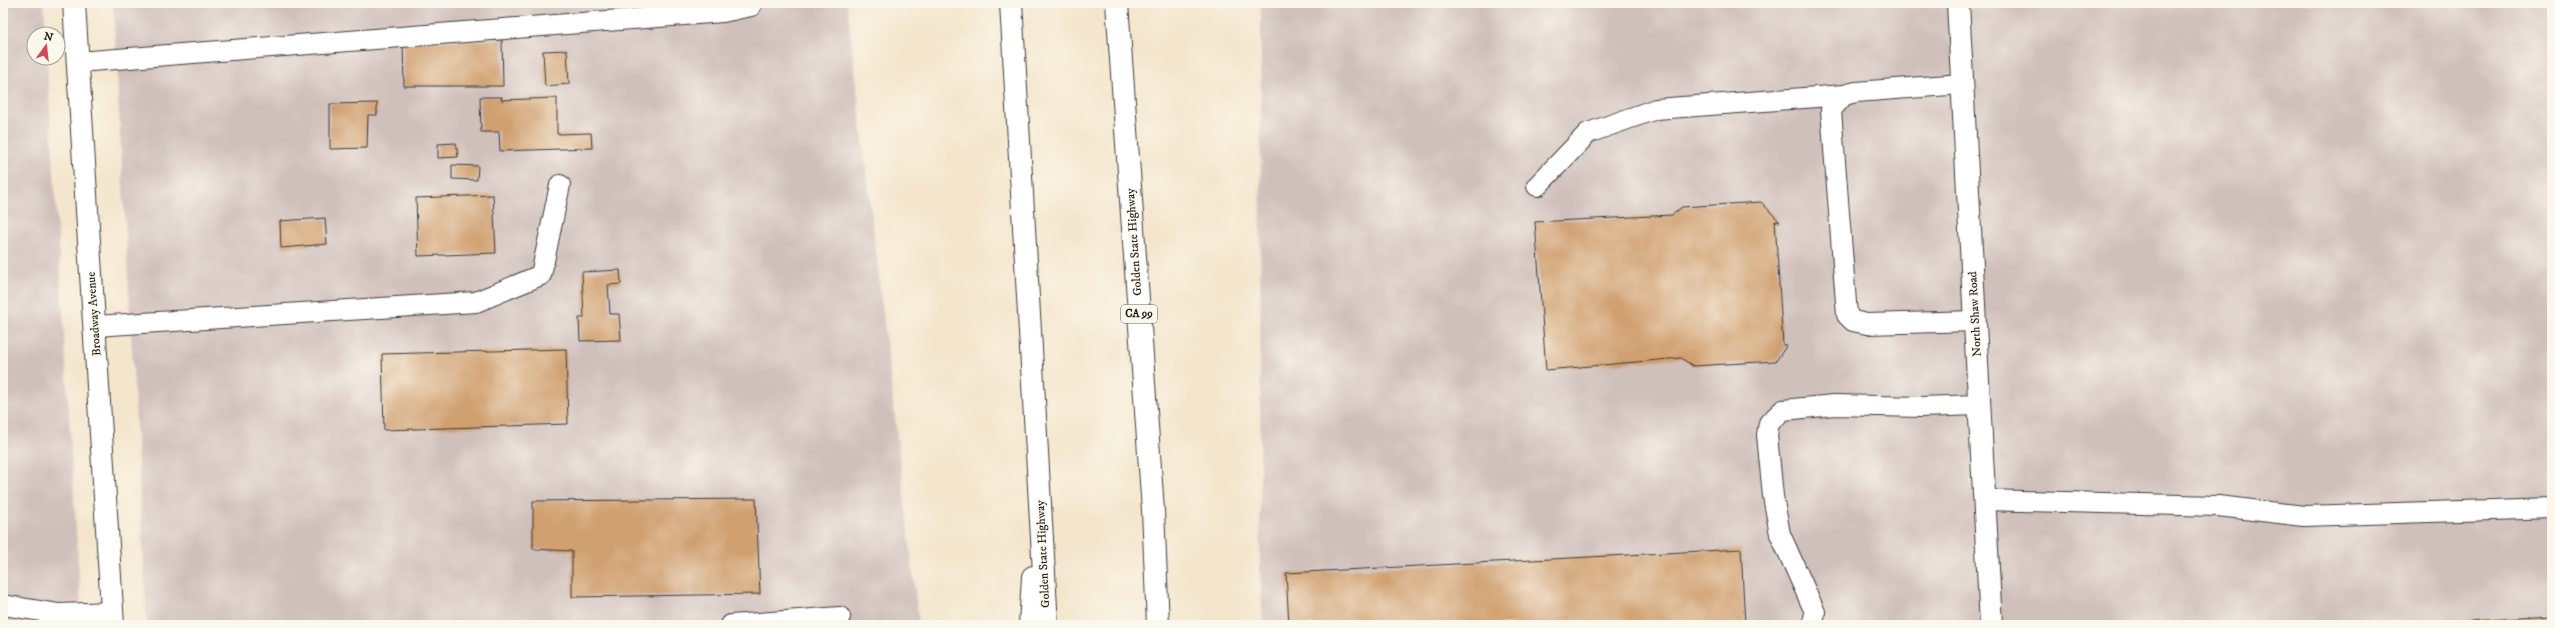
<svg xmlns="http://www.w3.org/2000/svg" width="2555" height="628" font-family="'IM FELL DW Pica',serif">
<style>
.industrial{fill:#d0c0bc}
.building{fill:#d0a071}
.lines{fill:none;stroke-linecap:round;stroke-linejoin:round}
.lane-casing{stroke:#3c3a37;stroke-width:22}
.street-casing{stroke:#3c3a37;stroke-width:24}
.highway-casing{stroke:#3c3a37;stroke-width:24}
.lane{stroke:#fff;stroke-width:20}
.street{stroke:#fff;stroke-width:22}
.highway{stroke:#fff;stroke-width:22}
.labels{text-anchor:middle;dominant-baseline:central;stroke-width:3;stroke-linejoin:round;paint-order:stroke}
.shield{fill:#fbf7ec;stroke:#5f5e5a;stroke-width:1}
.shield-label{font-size:11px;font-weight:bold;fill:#1c1c1c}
.street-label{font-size:12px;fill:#1c1c1c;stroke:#fbf7ec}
</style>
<rect width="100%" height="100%" fill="#fbf7ec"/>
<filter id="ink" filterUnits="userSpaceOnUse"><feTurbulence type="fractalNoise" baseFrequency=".025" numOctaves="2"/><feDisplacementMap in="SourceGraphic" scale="8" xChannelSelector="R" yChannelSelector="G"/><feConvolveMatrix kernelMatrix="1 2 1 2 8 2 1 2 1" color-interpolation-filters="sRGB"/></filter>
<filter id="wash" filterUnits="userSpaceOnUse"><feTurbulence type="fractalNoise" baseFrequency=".012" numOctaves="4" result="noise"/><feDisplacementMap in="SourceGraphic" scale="16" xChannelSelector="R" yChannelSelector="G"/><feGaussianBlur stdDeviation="0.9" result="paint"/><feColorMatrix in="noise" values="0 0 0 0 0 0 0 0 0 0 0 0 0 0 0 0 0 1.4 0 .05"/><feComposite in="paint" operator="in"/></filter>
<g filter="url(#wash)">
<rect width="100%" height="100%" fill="#f4e6cd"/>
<path class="industrial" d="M 3,3 L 44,3 L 46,34 L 34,34 L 34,58 L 47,58 L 82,625 L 3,625 Z
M 113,3 L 847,3 L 919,625 L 147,625 Z
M 1261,3 L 2552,3 L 2552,625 L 1263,625 L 1260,570 Z"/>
<g id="blocks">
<path class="building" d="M 502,40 L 503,86 L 404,86 L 403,43 Z
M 567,50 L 569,84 L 545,86 L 543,51 Z
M 480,97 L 502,97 L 501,100 L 557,98 L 557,134 L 591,133 L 592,148 L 500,151 L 499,132 L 481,132 Z
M 377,103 L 377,115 L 368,115 L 367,148 L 330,149 L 330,104 Z
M 456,143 L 458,157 L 438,158 L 438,144 Z
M 452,165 L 478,166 L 477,180 L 452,179 Z
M 493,195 L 496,253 L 418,256 L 416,198 Z
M 1761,202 L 1780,222 L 1775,221 L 1783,345 L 1787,345 L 1776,361 L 1693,366 L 1681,358 L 1546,370 L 1535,222 L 1672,215 L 1682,207 Z
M 325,218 L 327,244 L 281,248 L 280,221 Z
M 620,270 L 621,284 L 608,285 L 610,314 L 619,314 L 621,340 L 580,341 L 579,318 L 584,318 L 582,272 Z
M 566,349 L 568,424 L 384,430 L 382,354 Z
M 756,499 L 760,594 L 572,597 L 572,551 L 533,549 L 533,501 Z
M 1741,549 L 1745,625 L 1289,625 L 1286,573 Z
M 2552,616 L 2552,625 L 2423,625 L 2423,624 Z"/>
</g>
</g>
<g filter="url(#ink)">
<use href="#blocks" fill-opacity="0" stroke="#3c3a37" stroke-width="1"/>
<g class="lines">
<g class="lane-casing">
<path id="lane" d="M 78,62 L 723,12 L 751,6 L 752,3
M 1962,84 L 1856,92 L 1844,95 L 1831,110 L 1847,315 L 1853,321 L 1867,324 L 1975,321
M 1537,186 L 1588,133 L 1656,109 L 1844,95
M 95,326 L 476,302 L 541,275 L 560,185
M 1984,500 L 2218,506 L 2304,516 L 2552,508
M 3,605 L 59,614 L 112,612
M 731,625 L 840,617
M 1813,625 L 1815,612 L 1780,534 L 1773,496 L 1767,435 L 1769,423 L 1783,410 L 1834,405 L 1920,407 L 1979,405"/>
</g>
<g class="street-casing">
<path id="street" d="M 74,3 L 113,625
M 1958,3 L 1991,625"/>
</g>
<g class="highway-casing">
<path id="highway" d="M 1011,3 L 1047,625
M 1117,3 L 1153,510 L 1158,625
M 1030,625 L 1033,577"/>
</g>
<use href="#lane" class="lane"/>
<use href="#street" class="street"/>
<use href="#highway" class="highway"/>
</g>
</g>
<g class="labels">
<rect class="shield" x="1121" y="305" width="36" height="18" rx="3"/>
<g class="shield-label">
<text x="1139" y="314">CA 99</text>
</g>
<g class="street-label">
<text transform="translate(1134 242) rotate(-94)">Golden State Highway</text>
<text transform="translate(94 314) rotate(-94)">Broadway Avenue</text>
<text transform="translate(1975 314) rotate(-93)">North Shaw Road</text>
<text transform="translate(1043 554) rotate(-93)">Golden State Highway</text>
</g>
</g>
<rect width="2555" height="628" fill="none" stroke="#fbf7ec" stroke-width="16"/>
<g transform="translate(46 46) rotate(15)"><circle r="19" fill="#fbf7ec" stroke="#a29f99"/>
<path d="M0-3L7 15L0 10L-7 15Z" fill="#d1495b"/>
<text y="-6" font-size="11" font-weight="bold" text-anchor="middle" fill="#1c1c1c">N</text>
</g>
</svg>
